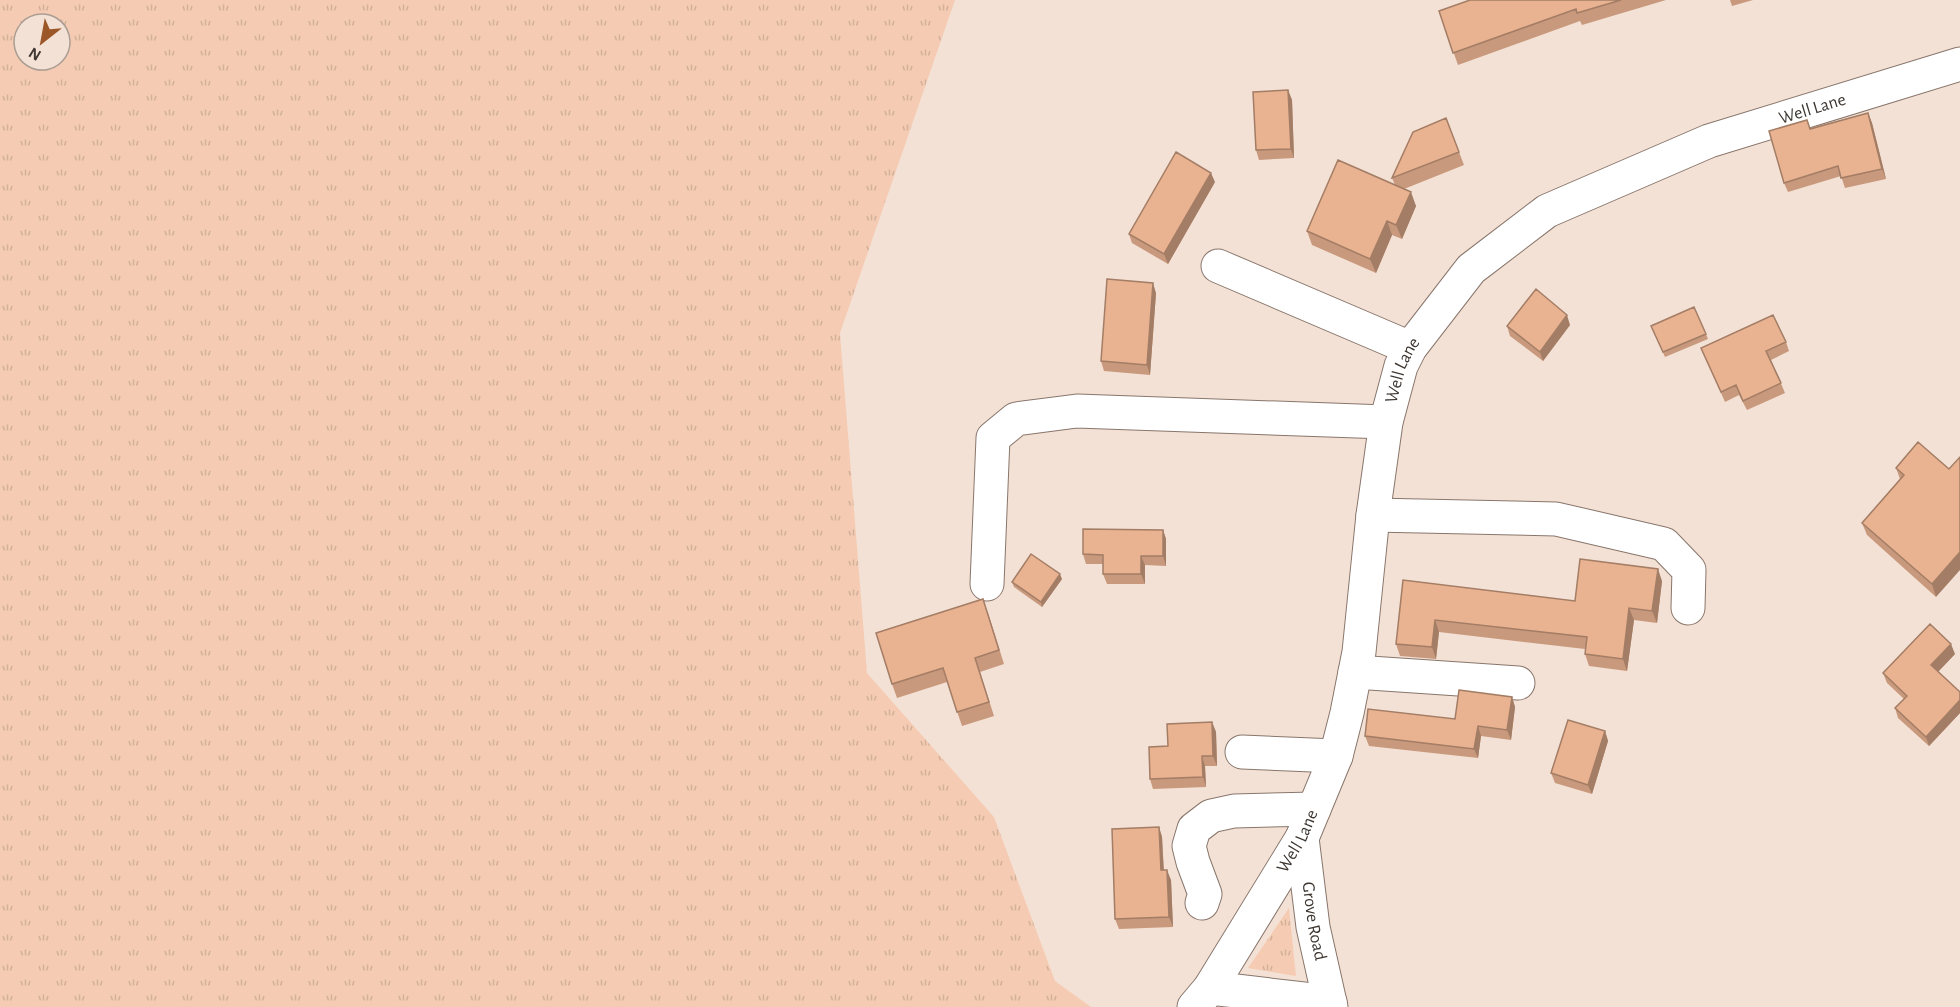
<svg xmlns="http://www.w3.org/2000/svg" width="1960" height="1007" font-family="'Alegreya Sans',sans-serif">
<style>
.grass{fill:url(#grass-tufts);fill-rule:evenodd}
.lines{fill:none;stroke-linecap:round;stroke-linejoin:round}
.minor-casing{stroke:#88766c;stroke-width:35}
.minor{stroke:#fff;stroke-width:33}
.wall{fill:#c8997c}
.shaded-wall{fill:#a37d65}
.building{fill:#e9b290;stroke:#a37d65;stroke-width:1.5}
.labels{text-anchor:middle;dominant-baseline:central;stroke-width:6;stroke-linejoin:round;paint-order:stroke}
.street-label{font-size:18px;fill:#3d3631;stroke:#f4e1d5}
</style>
<defs>
<pattern id="grass-tufts" width="24" height="20" patternUnits="userSpaceOnUse" patternTransform="scale(1.5)"><rect width="24" height="20" fill="#f5ccb3"/><path d="M3 7l-1-3M5 7V3M7 7l1-3M15 17l-1-3M17 17v-4M19 17l1-3" fill="none" stroke="#d3b09a"/></pattern>
</defs>
<rect width="100%" height="100%" fill="#f4e1d5"/>
<path class="grass" d="M 0,0 L 955,0 L 840,333 L 867,673 L 994,817 L 1055,981 L 1091,1007 L 0,1007 ZM 24,24 L 60,24 L 60,60 L 24,60 Z
M 1289,908 L 1296,976 L 1248,968 Z"/>
<g class="lines">
<g class="minor-casing">
<g id="minor">
<path d="M 1218,266 L 1410,348"/>
<path d="M 1373,515 L 1556,519 L 1664,544 L 1689,570 L 1688,608"/>
<path d="M 987,584 L 993,438 L 1016,419 L 1077,411 L 1386,422"/>
<path d="M 1355,672 L 1518,683"/>
<path d="M 1242,752 L 1336,756"/>
<path id="s1" d="M 1302,838 L 1313,927 L 1331,1007"/>
<path d="M 1202,903 L 1205,894 L 1193,862 L 1189,846 L 1194,829 L 1211,816 L 1234,811 L 1314,809"/>
<path d="M 1210,988 L 1330,1002"/>
<path id="s2" d="M 1194,1007 L 1210,988 L 1302,838 L 1336,756 L 1347,713 L 1359,652 L 1373,515 L 1386,422 L 1401,366 L 1410,348 L 1471,269 L 1547,211 L 1709,141 L 1960,64"/>
</g>
</g>
<use href="#minor" class="minor"/>
</g>
<path class="wall" d="M 1470,0 L 1666,0 L 1582,25 L 1580,21 L 1458,65 L 1439,11 Z
M 1730,0 L 1753,0 L 1732,6 Z
M 1288,90 L 1292,100 L 1294,158 L 1259,160 L 1256,150 Z
M 1868,113 L 1872,123 L 1886,179 L 1845,188 L 1841,176 L 1788,192 L 1784,183 L 1810,128 Z
M 1446,118 L 1464,165 L 1404,189 L 1416,206 L 1402,239 L 1392,235 L 1376,273 L 1312,245 L 1307,231 L 1395,185 L 1392,178 Z
M 1215,182 L 1168,264 L 1132,243 L 1129,234 Z
M 1156,293 L 1150,375 L 1104,371 L 1101,361 Z
M 1570,325 L 1543,361 L 1510,336 L 1507,326 Z
M 1651,326 L 1706,334 L 1708,339 L 1665,357 Z
M 1786,342 L 1789,351 L 1771,360 L 1785,393 L 1747,410 L 1739,395 L 1725,402 L 1701,348 Z
M 1918,442 L 1936,597 L 1867,535 L 1862,523 L 1900,479 L 1896,468 Z
M 1163,530 L 1166,539 L 1166,566 L 1145,565 L 1145,584 L 1107,584 L 1103,574 L 1103,564 L 1086,564 L 1083,554 Z
M 1062,579 L 1042,607 L 1014,587 L 1012,582 Z
M 1403,580 L 1575,601 L 1662,581 L 1657,623 L 1634,620 L 1627,671 L 1589,666 L 1585,654 L 1585,649 L 1439,632 L 1436,659 L 1400,656 L 1396,644 Z
M 988,613 L 1004,664 L 980,672 L 994,716 L 962,726 L 947,682 L 897,698 L 892,684 Z
M 1955,654 L 1938,672 L 1960,692 L 1960,713 L 1929,746 L 1898,718 L 1895,708 L 1904,699 L 1887,683 L 1883,673 Z
M 1512,697 L 1515,707 L 1511,740 L 1481,736 L 1478,758 L 1369,746 L 1365,736 L 1455,719 Z
M 1212,722 L 1216,732 L 1217,766 L 1205,766 L 1206,787 L 1153,789 L 1150,779 L 1168,746 Z
M 1605,731 L 1608,741 L 1592,794 L 1555,783 L 1551,773 Z
M 1159,827 L 1162,837 L 1164,870 L 1171,880 L 1173,927 L 1119,929 L 1115,919 Z"/>
<path class="shaded-wall" d="M 1288,90 L 1292,100 L 1294,158 L 1291,149 Z
M 1868,113 L 1872,123 L 1886,179 L 1882,169 Z
M 1211,173 L 1215,182 L 1168,264 L 1164,254 Z
M 1411,192 L 1416,206 L 1402,239 L 1396,225 Z
M 1387,221 L 1392,235 L 1376,273 L 1370,259 Z
M 1153,283 L 1156,293 L 1150,375 L 1147,365 Z
M 1567,315 L 1570,325 L 1543,361 L 1540,352 Z
M 1163,530 L 1166,539 L 1166,566 L 1163,556 Z
M 1960,552 L 1960,570 L 1936,597 L 1932,584 Z
M 1141,556 L 1145,565 L 1145,584 L 1141,574 Z
M 1658,569 L 1662,581 L 1657,623 L 1652,611 Z
M 1060,574 L 1062,579 L 1042,607 L 1041,602 Z
M 1629,608 L 1634,620 L 1627,671 L 1623,659 Z
M 1435,620 L 1439,632 L 1436,659 L 1432,647 Z
M 1951,644 L 1955,654 L 1935,675 L 1931,665 Z
M 1512,697 L 1515,707 L 1511,740 L 1507,730 Z
M 1960,700 L 1960,713 L 1929,746 L 1926,737 Z
M 1212,722 L 1216,732 L 1217,766 L 1213,756 Z
M 1478,726 L 1481,736 L 1478,758 L 1474,749 Z
M 1605,731 L 1608,741 L 1592,794 L 1588,785 Z
M 1202,756 L 1205,766 L 1206,787 L 1203,777 Z
M 1159,827 L 1162,837 L 1164,880 L 1161,870 Z
M 1167,870 L 1171,880 L 1173,927 L 1169,917 Z"/>
<path class="building" d="M 1470,0 L 1621,0 L 1577,13 L 1576,9 L 1453,53 L 1439,11 Z
M 1288,90 L 1291,149 L 1256,150 L 1253,92 Z
M 1868,113 L 1882,169 L 1841,178 L 1838,166 L 1784,183 L 1769,131 L 1807,120 L 1810,129 Z
M 1446,118 L 1459,152 L 1392,178 L 1413,132 Z
M 1176,152 L 1211,173 L 1164,254 L 1129,234 Z
M 1338,160 L 1411,192 L 1396,225 L 1387,221 L 1370,259 L 1307,231 Z
M 1107,279 L 1153,283 L 1147,365 L 1101,361 Z
M 1536,289 L 1567,315 L 1540,352 L 1507,326 Z
M 1694,307 L 1706,334 L 1663,352 L 1651,326 Z
M 1773,315 L 1786,342 L 1766,351 L 1781,383 L 1743,401 L 1736,385 L 1721,392 L 1701,348 Z
M 1918,442 L 1949,469 L 1960,457 L 1960,552 L 1932,584 L 1862,523 L 1904,475 L 1896,468 Z
M 1083,529 L 1163,530 L 1163,556 L 1141,556 L 1141,574 L 1103,574 L 1103,555 L 1083,554 Z
M 1031,554 L 1060,574 L 1041,602 L 1012,582 Z
M 1580,559 L 1658,569 L 1652,611 L 1629,608 L 1623,659 L 1585,654 L 1587,637 L 1435,620 L 1432,647 L 1396,644 L 1403,580 L 1575,601 Z
M 983,599 L 999,650 L 975,658 L 989,702 L 957,712 L 943,668 L 892,684 L 876,633 Z
M 1930,624 L 1951,644 L 1931,665 L 1960,692 L 1960,700 L 1926,737 L 1895,708 L 1907,696 L 1883,673 Z
M 1459,690 L 1512,697 L 1507,730 L 1478,726 L 1474,749 L 1365,736 L 1368,709 L 1455,719 Z
M 1568,720 L 1605,731 L 1588,785 L 1551,773 Z
M 1212,722 L 1213,756 L 1202,756 L 1203,777 L 1150,779 L 1149,747 L 1168,746 L 1167,724 Z
M 1159,827 L 1161,870 L 1167,870 L 1169,917 L 1115,919 L 1112,829 Z"/>
<g class="labels">
<g class="street-label">
<text stroke="none"><textPath href="#s2" startOffset="1186">Well Lane</textPath></text>
<text stroke="none"><textPath href="#s2" startOffset="682">Well Lane</textPath></text>
<text stroke="none"><textPath href="#s2" startOffset="196">Well Lane</textPath></text>
<text stroke="none"><textPath href="#s1" startOffset="84">Grove Road</textPath></text>
</g>
</g>
<g transform="translate(42 42) rotate(211)"><circle r="28" fill="#f4e1d5" stroke="#ab9d93" stroke-width="1.5"/>
<path d="M0-4.5L10 22L0 15L-10 22Z" fill="#9b5728"/>
<text y="-9" font-size="16" font-weight="bold" text-anchor="middle" fill="#3d3631">N</text>
</g>
</svg>
